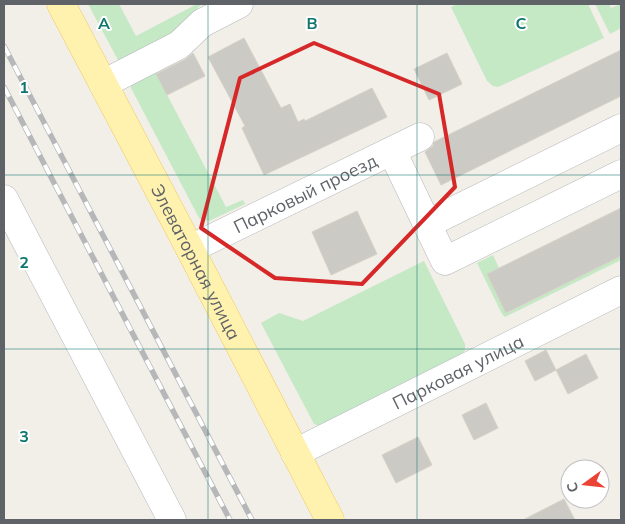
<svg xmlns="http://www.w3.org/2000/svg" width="625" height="524" font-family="Mulish,sans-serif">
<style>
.green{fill:#c5e8c5}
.building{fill:#cccac5;stroke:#d6d1c6}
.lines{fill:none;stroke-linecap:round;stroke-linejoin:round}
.minor-casing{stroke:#b5b8bc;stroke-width:29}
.major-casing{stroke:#f2c960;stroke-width:29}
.minor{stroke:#fff;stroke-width:28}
.major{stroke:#fff2af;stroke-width:28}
.rail-casing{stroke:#b6b7b8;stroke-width:5.5}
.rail{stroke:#fff;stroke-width:4;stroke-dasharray:11;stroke-linecap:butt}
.marked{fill:none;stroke:#d62828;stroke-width:4;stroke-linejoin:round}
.grid{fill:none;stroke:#0f766e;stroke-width:1;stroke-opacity:0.55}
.labels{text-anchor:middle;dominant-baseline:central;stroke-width:4;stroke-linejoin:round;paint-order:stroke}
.street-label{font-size:18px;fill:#5f6368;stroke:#fff}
.grid-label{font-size:16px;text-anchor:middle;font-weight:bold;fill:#0f766e;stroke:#fff;stroke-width:4;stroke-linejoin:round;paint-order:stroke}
</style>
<rect width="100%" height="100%" fill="#f1efe8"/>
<path class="green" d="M 88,4 L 119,4 L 136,36 L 197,4 L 201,4 C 198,8 195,13 192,17 C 179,30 136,59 118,60 Z
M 457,4 L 588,4 L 604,38 L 498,87 L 493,86 L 487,81 L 451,7 Z
M 595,4 L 609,4 L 611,8 L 621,4 L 621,28 L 610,34 Z
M 154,70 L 226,207 L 243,200 L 245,204 L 209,221 L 200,219 L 198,216 L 131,88 L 131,84 Z
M 493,255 L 499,268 L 487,274 L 507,313 L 621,256 L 621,260 L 505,317 L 502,314 L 477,263 Z
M 424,261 L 465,344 L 465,350 L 459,359 L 321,426 L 314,424 L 261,323 L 279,313 L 303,321 Z"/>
<path class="building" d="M 244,38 L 281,108 L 290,104 L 298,122 L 304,119 L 305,121 L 372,88 L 387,117 L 264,175 L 242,128 L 245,126 L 208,57 Z
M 621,50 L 621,96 L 441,185 L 425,152 L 433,146 L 434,142 Z
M 193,53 L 205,76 L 167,95 L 156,74 L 186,59 Z
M 447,53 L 462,84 L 429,100 L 414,69 Z
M 621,208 L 621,256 L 506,313 L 487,274 Z
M 357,211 L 377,254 L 331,275 L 312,232 Z
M 546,350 L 556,370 L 535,381 L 525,361 Z
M 586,354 L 598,378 L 568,394 L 556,370 Z
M 486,403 L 498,428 L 474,440 L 462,415 Z
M 418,437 L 432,465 L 396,483 L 382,455 Z
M 564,499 L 575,520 L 523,520 Z"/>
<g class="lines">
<g class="minor-casing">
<g id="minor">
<path d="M 103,84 L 179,45 L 202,23 L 239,4"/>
<path d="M 621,128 L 427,224 L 445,261 L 621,174"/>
<path d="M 392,151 L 427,224"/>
<path d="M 4,199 L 172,520"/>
<path id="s1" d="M 190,249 L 420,137"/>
<path id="s2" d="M 295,453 L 621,290"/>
</g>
</g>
<g class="major-casing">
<g id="major">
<path id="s3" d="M 61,4 L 190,249 L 330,520"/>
</g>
</g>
<use href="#minor" class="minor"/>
<use href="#major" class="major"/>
<g class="rail-casing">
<path id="rail" d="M 4,46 L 252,520
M 4,87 L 230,520"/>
</g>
<use href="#rail" class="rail"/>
</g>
<path class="marked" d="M 314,43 L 439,94 L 455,187 L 362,284 L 275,278 L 201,228 L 240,78 Z"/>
<path class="grid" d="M 208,4 L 208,520M 417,4 L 417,520M 4,175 L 621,175M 4,349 L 621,349"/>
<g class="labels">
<g class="street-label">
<text stroke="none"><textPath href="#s1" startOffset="128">Парковый проезд</textPath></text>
<text stroke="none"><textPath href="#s3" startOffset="291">Элеваторная улица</textPath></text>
<text stroke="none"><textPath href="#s2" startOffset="182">Парковая улица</textPath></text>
</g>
</g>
<g class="grid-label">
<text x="104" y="29">A</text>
<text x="312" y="29">B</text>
<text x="521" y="29">C</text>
<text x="24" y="93">1</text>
<text x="24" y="268">2</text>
<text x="24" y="442">3</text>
</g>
<rect width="625" height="524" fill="none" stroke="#5f6368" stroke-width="10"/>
<g transform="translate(585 484) rotate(255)"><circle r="24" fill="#ffffff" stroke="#bfc1c3"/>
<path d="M0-4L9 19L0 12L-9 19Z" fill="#ea4335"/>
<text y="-8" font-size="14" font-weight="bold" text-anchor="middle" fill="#5f6368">С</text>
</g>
</svg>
